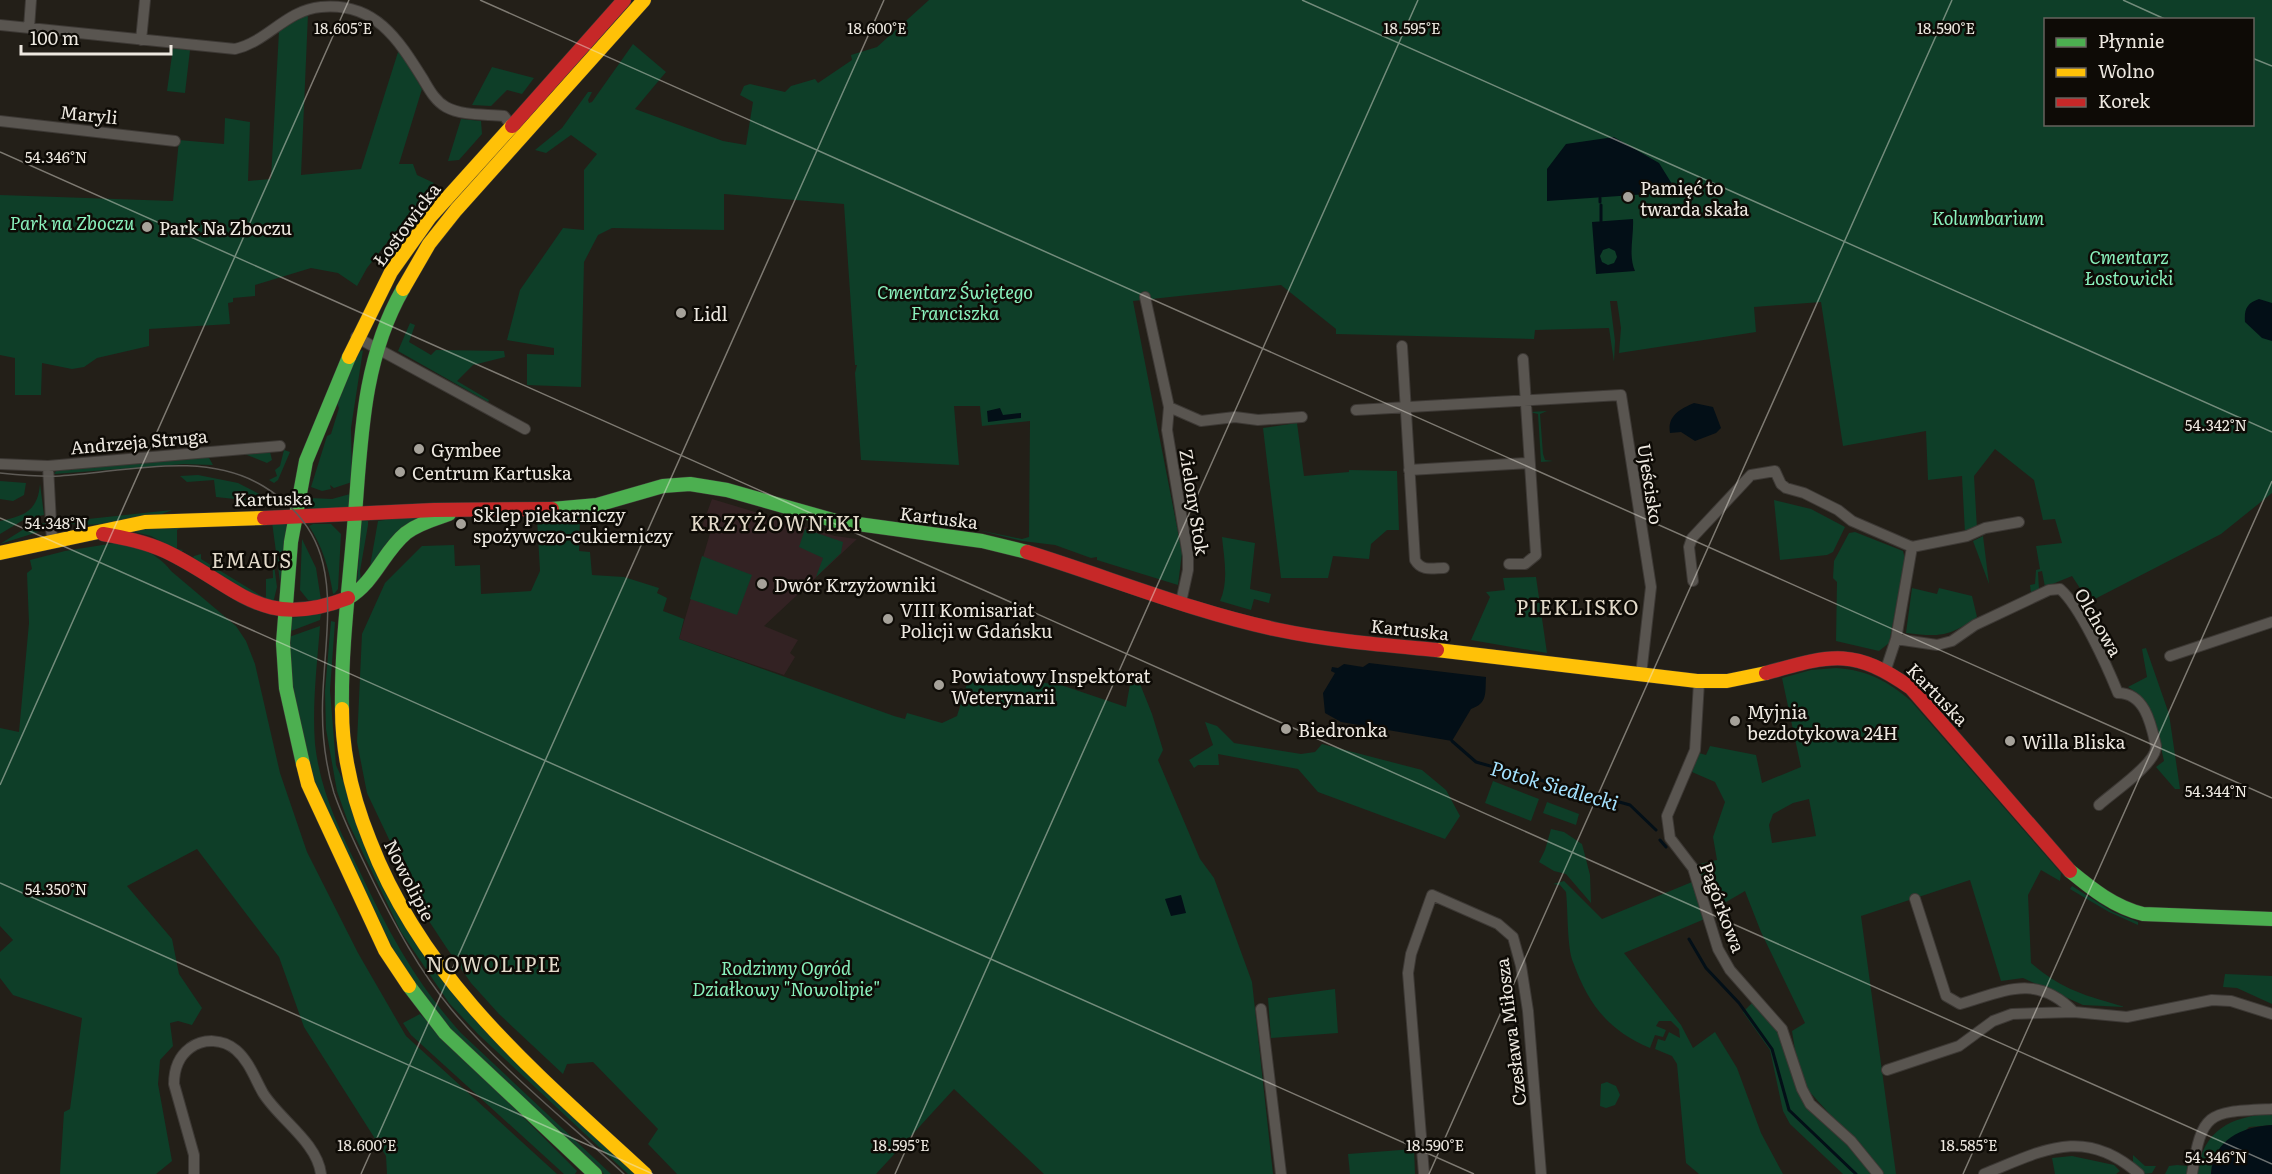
<svg xmlns="http://www.w3.org/2000/svg" width="2272" height="1174" font-family="Literata,serif">
<style>
.education{fill:#332223}
.green{fill:#0e3e28;fill-rule:evenodd}
.water{fill:#030f17;fill-rule:evenodd}
.lines{fill:none;stroke-linecap:round;stroke-linejoin:round}
.stream{stroke:#030f17;stroke-width:3}
.street-casing{stroke:#3d3935;stroke-width:12}
.fast-casing{stroke:#3d3935;stroke-width:15}
.slow-casing{stroke:#3d3935;stroke-width:15}
.jam-casing{stroke:#3d3935;stroke-width:15}
.street{stroke:#595550;stroke-width:10}
.fast{stroke:#4caf50;stroke-width:14}
.slow{stroke:#ffc107;stroke-width:14}
.jam{stroke:#c62828;stroke-width:14}
.tram{stroke:#5e5b56;stroke-width:1.5}
.ticks{fill:none;stroke:#ede8e0;stroke-width:1.5;stroke-opacity:0.45}
.poi-dot{fill:#a6a29a;stroke:#0e0b06;stroke-width:2}
.labels{text-anchor:middle;dominant-baseline:central;stroke-width:5;stroke-linejoin:round;paint-order:stroke}
.street-label{font-size:18px;fill:#ede8e0;stroke:#0e0b06}
.poi-label{font-size:18px;fill:#ede8e0;stroke:#0e0b06;text-anchor:start}
.park-label{font-size:18px;font-style:italic;fill:#8af2bd;stroke:#0e0b06}
.neighbourhood-label{font-size:20px;letter-spacing:1.5px;fill:#e3daca;stroke:#0e0b06}
.water-label{font-size:20px;font-style:italic;fill:#a4e2ff;stroke:#0e0b06}
.ticks-label{font-size:15px;text-anchor:middle;fill:#ede8e0;stroke:#0e0b06;stroke-width:5;stroke-linejoin:round;paint-order:stroke}
</style>
<rect width="100%" height="100%" fill="#231f18"/>
<path class="education" d="M 712,499 L 835,536 L 857,539 L 764,626 L 798,640 L 790,653 L 795,657 L 784,675 L 679,639 L 711,530 L 702,526 Z"/>
<path class="green" d="M 929,0 L 2272,0 L 2272,493 L 2221,534 L 2089,602 L 2072,576 L 2045,587 L 2042,571 L 2038,572 L 2039,590 L 2031,593 L 2030,585 L 2035,584 L 2036,570 L 2040,569 L 2036,546 L 2062,543 L 2055,519 L 2043,520 L 2034,480 L 1995,449 L 1974,476 L 1977,529 L 1965,533 L 1962,476 L 1928,480 L 1926,431 L 1843,446 L 1821,302 L 1754,307 L 1756,332 L 1619,353 L 1621,328 L 1617,301 L 1610,301 L 1615,341 L 1614,362 L 1609,328 L 1535,330 L 1534,339 L 1336,334 L 1336,329 L 1281,285 L 1133,301 L 1182,553 L 1178,585 L 1097,560 L 1097,557 L 1091,558 L 1055,545 L 1022,541 L 978,530 L 1022,539 L 1029,537 L 1030,421 L 982,426 L 980,406 L 954,406 L 959,465 L 861,460 L 855,373 L 857,365 L 855,365 L 844,204 L 724,194 L 724,230 L 612,228 L 598,235 L 584,262 L 581,387 L 527,385 L 527,354 L 554,355 L 554,348 L 507,340 L 520,290 L 563,228 L 584,230 L 584,170 L 597,154 L 571,135 L 546,153 L 535,150 L 562,128 L 588,92 L 592,92 L 588,100 L 589,103 L 592,102 L 633,44 L 666,72 L 635,109 L 723,141 L 746,145 L 753,102 L 740,95 L 744,86 L 750,84 L 785,92 L 791,86 L 815,79 L 818,83 L 852,60 L 851,55 L 877,47 ZM 2046,20 L 2252,20 L 2252,124 L 2046,124 Z
M 308,14 L 301,175 L 361,169 L 399,49 L 422,89 L 399,164 L 413,164 L 417,175 L 434,183 L 367,268 L 357,286 L 338,273 L 311,268 L 255,285 L 255,296 L 233,298 L 233,302 L 228,303 L 230,324 L 149,329 L 149,346 L 97,358 L 84,367 L 72,369 L 42,363 L 41,395 L 15,395 L 15,358 L 0,355 L 0,195 L 173,201 L 179,140 L 224,144 L 225,118 L 250,122 L 248,181 L 271,179 L 279,31 L 298,17 Z
M 173,48 L 190,50 L 185,93 L 167,91 Z
M 492,67 L 534,78 L 522,94 L 507,90 L 491,106 L 472,105 Z
M 461,119 L 481,121 L 482,134 L 459,160 L 448,161 Z
M 410,323 L 415,325 L 409,342 L 431,355 L 436,350 L 504,351 L 505,357 L 473,365 L 457,381 L 489,400 L 488,402 L 398,351 Z
M 363,350 L 351,428 L 352,482 L 334,488 L 330,485 L 331,489 L 322,491 L 311,487 L 327,436 L 331,434 L 339,408 L 337,403 L 339,396 L 357,353 Z
M 1547,411 L 1540,414 L 1543,454 L 1545,460 L 1553,461 L 1541,462 L 1538,414 L 1530,412 Z
M 1297,423 L 1304,476 L 1349,472 L 1349,470 L 1397,471 L 1399,530 L 1387,530 L 1371,544 L 1369,559 L 1333,556 L 1328,578 L 1281,578 L 1263,428 Z
M 284,450 L 290,452 L 278,480 L 274,483 L 269,480 L 277,476 L 275,470 L 280,466 Z
M 270,452 L 272,460 L 267,463 L 242,453 Z
M 208,456 L 213,465 L 184,464 L 54,474 L 57,470 Z
M 198,475 L 238,483 L 265,497 L 254,501 L 216,497 L 214,480 L 187,482 L 180,476 Z
M 0,481 L 26,483 L 24,495 L 13,501 L 0,499 Z
M 40,484 L 44,515 L 25,519 L 0,534 L 0,521 C 24,516 38,511 40,484 Z
M 350,494 L 349,508 L 308,508 L 310,498 L 332,499 Z
M 1774,500 L 1811,509 L 1845,527 L 1833,552 L 1827,555 L 1780,560 Z
M 172,510 C 156,519 78,530 60,522 Z
M 426,514 L 369,572 L 378,521 Z
M 580,516 L 579,551 L 590,552 L 592,575 L 624,577 L 659,588 L 657,593 L 667,598 L 663,611 L 684,619 L 679,639 L 894,716 L 905,719 L 907,713 L 942,723 L 957,716 L 970,674 L 1061,685 L 1126,707 L 1132,673 L 1136,674 L 1152,714 L 1163,750 L 1158,760 L 1200,859 L 1214,878 L 1252,982 L 1273,1174 L 1044,1174 L 954,1089 L 876,1174 L 677,1174 L 648,1144 L 658,1129 L 593,1062 L 567,1064 L 563,1074 L 499,1014 L 471,983 L 446,947 L 425,915 L 367,793 L 357,742 L 362,634 L 385,583 L 422,546 L 454,545 L 455,566 L 480,565 L 481,594 L 531,591 L 540,571 L 537,518 Z
M 361,520 L 368,521 L 368,525 L 360,571 L 361,581 L 357,585 Z
M 272,522 L 287,523 L 280,582 Z
M 46,523 L 38,532 L 0,544 L 32,524 Z
M 313,524 L 331,524 L 341,534 L 338,589 L 335,593 L 333,594 C 329,569 323,547 309,526 Z
M 182,527 L 177,530 L 177,549 L 183,550 L 181,552 L 151,536 L 123,529 Z
M 805,529 L 843,542 L 841,553 L 816,577 L 823,558 L 799,547 Z
M 1855,532 L 1903,551 L 1905,559 L 1889,643 L 1879,651 L 1836,641 L 1837,582 L 1833,578 L 1834,561 L 1849,533 Z
M 1983,536 L 1989,584 L 1973,541 Z
M 1222,537 L 1255,543 L 1250,589 L 1271,594 L 1269,603 L 1254,599 L 1251,610 L 1220,601 C 1229,581 1224,558 1222,537 Z
M 302,539 L 316,568 L 321,600 L 308,600 L 300,590 Z
M 115,543 C 138,547 157,552 171,571 L 236,626 L 246,641 L 255,664 L 280,773 L 307,852 L 358,953 L 406,1036 L 557,1174 L 387,1174 L 386,1156 L 304,1027 L 279,957 L 197,849 L 127,886 L 172,939 L 179,974 L 202,1008 L 192,1025 L 178,1021 L 170,1023 L 173,1046 L 160,1060 L 158,1084 L 172,1161 L 156,1174 L 60,1174 L 64,1112 L 70,1109 L 82,1018 L 13,995 L 0,978 L 0,952 L 13,940 L 0,926 L 0,728 L 19,732 L 29,623 L 27,573 L 32,569 L 30,560 L 65,551 Z
M 272,550 L 277,587 L 273,603 L 254,598 L 192,559 L 194,556 L 201,554 L 201,559 L 266,599 L 266,579 L 273,578 Z
M 702,556 L 752,575 L 737,615 L 690,599 Z
M 1536,577 L 1547,653 L 1471,640 L 1490,597 L 1486,592 L 1505,590 L 1503,578 Z
M 1912,588 L 1937,594 L 1939,588 L 1972,596 L 1977,617 C 1949,637 1939,637 1906,633 Z
M 321,614 L 320,620 L 291,631 L 290,618 Z
M 331,621 L 335,622 L 330,690 L 336,765 L 415,943 L 636,1174 L 628,1174 L 478,1034 L 449,1003 L 401,932 L 348,822 L 337,791 L 326,729 L 325,691 Z
M 320,626 C 317,665 312,705 315,744 C 320,791 340,831 360,872 C 389,933 416,983 461,1033 L 611,1174 L 604,1174 L 473,1053 L 436,1012 L 396,955 L 314,785 L 294,700 L 289,637 Z
M 2146,648 L 2169,714 L 2180,789 L 2175,789 L 2156,767 L 2164,761 C 2158,733 2155,702 2128,687 L 2147,677 L 2142,649 Z
M 1836,668 C 1867,670 1888,681 1911,701 L 2061,873 L 2060,881 L 2041,870 L 2028,895 L 2031,963 C 2062,990 2086,996 2125,1007 L 2083,1005 L 2023,978 L 2001,981 L 1970,880 L 1861,916 L 1896,1174 L 1884,1174 L 1807,1089 L 1795,1050 L 1792,1031 L 1805,1023 L 1761,932 L 1745,891 L 1714,909 L 1695,865 L 1717,860 L 1713,837 L 1725,802 L 1715,782 L 1692,772 L 1699,753 L 1706,755 L 1710,746 L 1756,755 L 1762,783 L 1801,767 L 1782,678 L 1811,670 ZM 1809,799 L 1816,836 L 1772,843 L 1769,825 L 1773,814 L 1793,803 Z
M 1205,722 L 1217,726 L 1234,743 L 1301,754 L 1315,752 L 1322,744 L 1422,770 L 1446,790 L 1460,816 L 1445,839 L 1318,792 L 1298,769 L 1218,754 L 1219,765 L 1198,765 L 1194,768 L 1189,760 L 1213,745 Z
M 1493,781 L 1539,799 L 1531,821 L 1485,803 Z
M 1547,802 L 1579,814 L 1576,825 L 1543,813 Z
M 1551,829 L 1564,832 L 1582,844 L 1590,875 L 1591,903 L 1566,874 L 1554,871 L 1539,862 L 1545,850 Z
M 1564,881 L 1602,919 L 1692,882 L 1707,918 L 1624,953 L 1681,1025 L 1693,1048 L 1715,1032 L 1737,1068 L 1761,1133 L 1783,1174 L 1699,1174 L 1686,1163 L 1677,1064 L 1672,1056 L 1655,1049 L 1658,1039 L 1665,1041 L 1669,1032 L 1680,1038 L 1679,1029 L 1671,1021 L 1659,1021 L 1656,1026 L 1666,1030 L 1663,1037 L 1655,1035 L 1650,1048 C 1607,1030 1588,1003 1573,962 C 1567,948 1568,909 1566,892 L 1560,885 L 1553,884 Z
M 2072,886 L 2113,912 L 2138,922 L 2138,925 L 2109,912 L 2070,889 Z
M 2225,974 L 2272,976 L 2272,1004 L 2237,988 L 2223,987 Z
M 1335,989 L 1338,1033 L 1271,1038 L 1268,998 Z
M 1753,1002 L 1777,1030 L 1800,1092 L 1856,1151 L 1872,1174 L 1843,1174 L 1790,1124 L 1783,1111 L 1770,1050 L 1743,1012 Z
M 420,1014 L 577,1171 L 575,1174 L 564,1174 L 411,1035 L 403,1023 Z
M 1607,1082 L 1616,1086 L 1620,1095 L 1615,1105 L 1606,1108 L 1600,1106 L 1601,1084 Z
M 2272,1113 L 2272,1125 L 2249,1127 L 2212,1164 L 2211,1174 L 2196,1174 C 2205,1128 2229,1118 2272,1113 Z
M 1414,1149 L 1415,1174 L 1350,1174 L 1348,1154 Z
M 2133,1155 L 2145,1166 L 2156,1166 L 2152,1173 L 2144,1174 L 2133,1162 Z
M 2072,1156 L 2114,1165 L 2120,1171 L 2116,1174 L 2055,1174 L 2052,1158 Z
M 2177,1165 L 2188,1166 L 2187,1174 L 2165,1174 L 2169,1166 Z"/>
<path class="water" d="M 1614,137 L 1659,163 L 1677,192 L 1547,201 L 1547,169 L 1566,144 Z
M 1633,219 C 1634,236 1628,255 1635,271 L 1596,274 L 1592,222 ZM 1609,248 L 1615,251 L 1617,257 L 1614,263 L 1608,265 L 1602,262 L 1600,256 L 1603,250 Z
M 2259,299 L 2272,303 L 2272,341 L 2262,338 L 2245,322 C 2244,309 2247,303 2259,299 Z
M 1694,403 L 1713,407 L 1721,428 L 1716,433 L 1695,441 L 1681,432 L 1670,433 C 1667,416 1680,409 1694,403 Z
M 1000,408 L 1003,415 L 1021,413 L 1021,418 L 988,422 L 987,411 Z
M 1369,663 L 1486,677 C 1485,693 1488,703 1471,709 L 1452,741 L 1341,722 L 1325,713 L 1323,693 L 1335,673 L 1331,671 L 1332,667 L 1338,668 L 1344,664 L 1363,667 Z
M 1181,895 L 1186,913 L 1171,916 L 1165,899 Z
M 2272,1125 L 2272,1174 L 2211,1174 C 2214,1139 2241,1127 2272,1125 Z"/>
<g class="lines">
<path class="stream" d="M 1600,198 L 1600,202
M 1601,205 L 1601,221
M 1452,741 L 1476,762 L 1630,805 L 1656,830
M 1660,840 L 1666,847
M 1689,939 L 1706,968 L 1739,1003 L 1772,1049 L 1789,1110 L 1856,1174"/>
<g class="street-casing">
<path id="street" d="M 0,25 L 235,49 C 267,42 286,10 321,7 C 375,2 398,39 423,79 C 429,89 435,101 446,107 C 462,116 486,114 504,116 L 514,129
M 29,28 L 31,0
M 141,40 L 145,0
M 0,121 L 175,141
M 1145,297 L 1169,407 L 1167,430 L 1188,556 L 1188,570 L 1181,602
M 356,337 L 525,429
M 1402,346 L 1415,560 C 1422,572 1433,568 1444,568
M 1169,407 L 1201,421 L 1235,417 L 1258,420 L 1302,417
M 1356,410 L 1621,395 L 1651,587 L 1641,675
M 0,464 L 48,466 L 280,446
M 48,466 L 52,542
M 1409,470 L 1528,463
M 1912,547 L 1967,536 L 1985,528 L 2019,522
M 1509,564 L 1525,564 L 1536,555 L 1523,359
M 1693,581 L 1689,547 L 1692,538 L 1751,475 L 1775,471 L 1781,484 L 1786,488 L 1804,493 L 1838,510 L 1852,521 L 1912,547 L 1896,639 L 1886,669
M 1896,639 L 1937,645 L 1952,641 L 1975,625 L 2049,590 L 2060,589 C 2080,606 2107,666 2118,693 C 2145,693 2151,724 2156,746 C 2157,763 2112,793 2099,805
M 2170,656 L 2272,622
M 1699,682 L 1695,750 L 1667,816 L 1670,838 L 1693,868 L 1718,949 L 1730,970 L 1782,1029 L 1802,1089 L 1810,1104 L 1851,1141 L 1878,1174
M 1915,899 L 1946,996 L 1960,1004 C 2005,991 2036,973 2074,1012
M 1261,1009 L 1281,1174
M 1887,1070 L 1959,1046 L 1993,1021 L 2012,1014 L 2074,1012 L 2127,1017 L 2212,1000 L 2231,1001 L 2272,1014
M 194,1174 L 194,1155 L 174,1084 C 174,1070 178,1057 190,1048 C 204,1038 223,1039 236,1050 C 249,1061 255,1079 263,1093 C 279,1119 317,1142 321,1174
M 1424,1174 L 1408,973 L 1411,954 L 1432,895 L 1498,924 L 1513,937 L 1521,966 L 1528,1011 L 1541,1174
M 1984,1174 C 2042,1151 2084,1125 2139,1174
M 2192,1174 C 2202,1110 2209,1112 2272,1109"/>
</g>
<g class="fast-casing">
<path id="fast" d="M 552,509 L 597,505 L 663,486 L 690,484 L 727,490 L 836,521 L 982,541 L 1027,552
M 348,598 C 375,582 383,552 406,533 C 419,523 435,519 449,514
M 342,709 C 341,648 349,588 354,527 C 361,445 361,362 403,289
M 303,764 L 286,688 L 283,643 L 291,542 L 306,461 L 349,357
M 2070,871 C 2092,889 2114,907 2143,914 L 2272,919
M 409,986 L 445,1033 L 595,1174"/>
</g>
<g class="slow-casing">
<path id="slow" d="M 403,289 L 429,244 L 456,210 L 644,0
M 349,357 L 391,272 L 430,217 L 512,126
M 0,553 L 145,522 L 264,518
M 1437,650 L 1697,681 L 1727,681 L 1766,673
M 342,709 C 342,755 353,799 370,841 C 424,982 538,1075 645,1174
M 303,764 L 308,784 L 385,950 L 409,986"/>
</g>
<g class="jam-casing">
<path id="jam" d="M 512,126 L 624,0
M 264,518 L 434,510 L 552,509
M 103,534 C 125,538 145,542 165,551 C 237,585 260,632 348,598
M 1027,552 C 1111,578 1193,612 1279,630 C 1331,641 1384,645 1437,650
M 1766,673 C 1831,655 1853,647 1911,688 L 2070,871"/>
</g>
<use href="#street" class="street"/>
<use href="#fast" class="fast"/>
<use href="#slow" class="slow"/>
<use href="#jam" class="jam"/>
<path class="tram" d="M 0,473 C 20,475 40,477 60,476 C 125,472 203,450 263,486 C 346,536 327,611 323,691 C 321,726 324,760 334,793 C 345,825 360,854 374,883 C 396,927 419,970 451,1009 C 499,1067 568,1122 624,1174"/>
</g>
<path class="ticks" d="M 480,0 L 2272,798M 1302,0 L 2272,432M 2123,0 L 2167,20M 2252,58 L 2272,66M 0,152 L 2272,1164M 0,518 L 1474,1174M 0,785 L 349,0M 0,883 L 653,1174M 361,1174 L 884,0M 895,1174 L 1418,0M 1429,1174 L 1952,0M 1963,1174 L 2272,481"/>
<g class="poi-dot">
<circle cx="1628" cy="197" r="6"/>
<circle cx="147" cy="227" r="6"/>
<circle cx="681" cy="313" r="6"/>
<circle cx="419" cy="449" r="6"/>
<circle cx="400" cy="472" r="6"/>
<circle cx="461" cy="524" r="6"/>
<circle cx="762" cy="584" r="6"/>
<circle cx="888" cy="619" r="6"/>
<circle cx="939" cy="685" r="6"/>
<circle cx="1735" cy="721" r="6"/>
<circle cx="1286" cy="729" r="6"/>
<circle cx="2010" cy="741" r="6"/>
</g>
<g class="labels">
<g class="street-label">
<text transform="translate(89 114) rotate(6)">Maryli</text>
<text transform="translate(406 224) rotate(-53)">Łostowicka</text>
<text transform="translate(139 441) rotate(-5)">Andrzeja Struga</text>
<text transform="translate(1651 484) rotate(81)">Ujeścisko</text>
<text transform="translate(273 498) rotate(-1)">Kartuska</text>
<text transform="translate(1195 502) rotate(81)">Zielony Stok</text>
<text transform="translate(939 517) rotate(7)">Kartuska</text>
<text transform="translate(2099 622) rotate(60)">Olchowa</text>
<text transform="translate(1410 629) rotate(6)">Kartuska</text>
<text transform="translate(1938 694) rotate(46)">Kartuska</text>
<text transform="translate(410 880) rotate(63)">Nowolipie</text>
<text transform="translate(1723 907) rotate(69)">Pagórkowa</text>
<text transform="translate(1510 1032) rotate(-97)">Czesława Miłosza</text>
</g>
<g class="poi-label">
<text x="1640" y="187">Pamięć to<tspan x="1640" dy="21">twarda skała</tspan></text>
<text x="159" y="227">Park Na Zboczu</text>
<text x="693" y="313">Lidl</text>
<text x="431" y="449">Gymbee</text>
<text x="412" y="472">Centrum Kartuska</text>
<text x="473" y="514">Sklep piekarniczy<tspan x="473" dy="21">spożywczo-cukierniczy</tspan></text>
<text x="774" y="584">Dwór Krzyżowniki</text>
<text x="900" y="609">VIII Komisariat<tspan x="900" dy="21">Policji w Gdańsku</tspan></text>
<text x="951" y="675">Powiatowy Inspektorat<tspan x="951" dy="21">Weterynarii</tspan></text>
<text x="1747" y="711">Myjnia<tspan x="1747" dy="21">bezdotykowa 24H</tspan></text>
<text x="1298" y="729">Biedronka</text>
<text x="2022" y="741">Willa Bliska</text>
</g>
<g class="park-label">
<text x="1988" y="217">Kolumbarium</text>
<text x="72" y="222">Park na Zboczu</text>
<text x="2129" y="256">Cmentarz<tspan x="2129" dy="21">Łostowicki</tspan></text>
<text x="955" y="291">Cmentarz Świętego<tspan x="955" dy="21">Franciszka</tspan></text>
<text x="786" y="967">Rodzinny Ogród<tspan x="786" dy="21">Działkowy "Nowolipie"</tspan></text>
</g>
<g class="neighbourhood-label">
<text x="776" y="522">KRZYŻOWNIKI</text>
<text x="252" y="559">EMAUS</text>
<text x="1578" y="606">PIEKLISKO</text>
<text x="494" y="963">NOWOLIPIE</text>
</g>
<g class="water-label">
<text transform="translate(1555 784) rotate(16)">Potok Siedlecki</text>
</g>
</g>
<g class="ticks-label">
<text x="343" y="34">18.605°E</text>
<text x="877" y="34">18.600°E</text>
<text x="1412" y="34">18.595°E</text>
<text x="1946" y="34">18.590°E</text>
<text x="56" y="163">54.346°N</text>
<text x="2216" y="431">54.342°N</text>
<text x="56" y="529">54.348°N</text>
<text x="2216" y="797">54.344°N</text>
<text x="56" y="895">54.350°N</text>
<text x="367" y="1151">18.600°E</text>
<text x="901" y="1151">18.595°E</text>
<text x="1435" y="1151">18.590°E</text>
<text x="1969" y="1151">18.585°E</text>
<text x="2216" y="1163">54.346°N</text>
</g>
<rect x="2044" y="18" width="210" height="108" fill="#0e0b06" stroke="#67635d" stroke-width="1.5"/>
<rect x="2056" y="38" width="30" height="9" fill="#4caf50" stroke="#67635d" stroke-width="1.5"/>
<text x="2098" y="48" font-size="18" fill="#ede8e0">Płynnie</text>
<rect x="2056" y="68" width="30" height="9" fill="#ffc107" stroke="#67635d" stroke-width="1.5"/>
<text x="2098" y="78" font-size="18" fill="#ede8e0">Wolno</text>
<rect x="2056" y="98" width="30" height="9" fill="#c62828" stroke="#67635d" stroke-width="1.5"/>
<text x="2098" y="108" font-size="18" fill="#ede8e0">Korek</text>
<path d="M21 45v9h150v-9" fill="none" stroke="#ede8e0" stroke-width="3"/>
<text x="30" y="45" font-size="18" fill="#ede8e0" stroke="#0e0b06" stroke-width="4.5" paint-order="stroke">100 m</text>
</svg>
